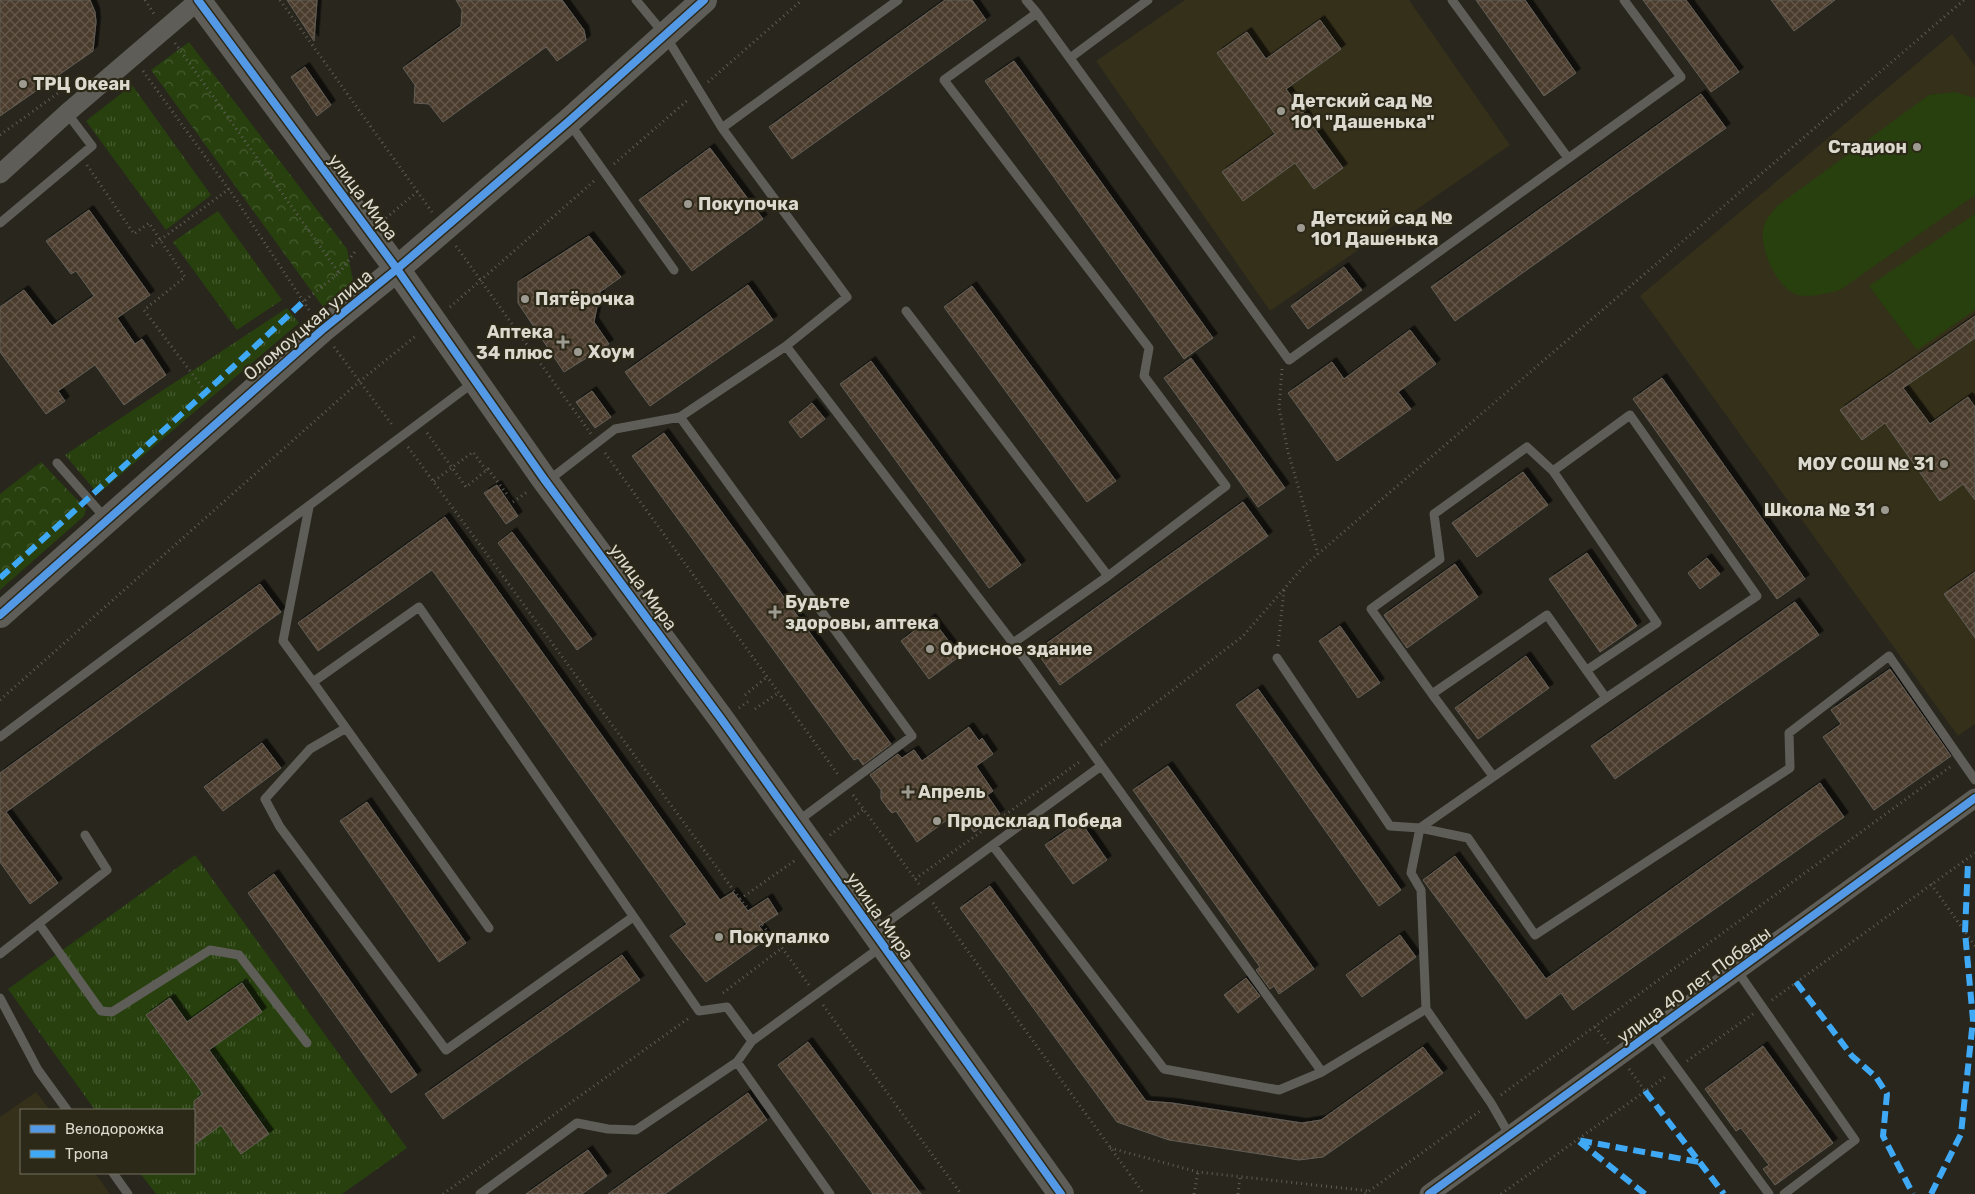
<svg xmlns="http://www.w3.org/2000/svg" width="1975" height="1194" font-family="Rubik,sans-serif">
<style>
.built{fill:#35301a}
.grass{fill:url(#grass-tufts)}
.forest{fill:url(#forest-crowns)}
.pitch{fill:#27400e}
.building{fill:url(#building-cross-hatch);stroke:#635f58;filter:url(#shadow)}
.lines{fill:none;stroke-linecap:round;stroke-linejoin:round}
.path{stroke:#5e5d56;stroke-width:3;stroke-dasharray:1 4;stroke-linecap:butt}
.lane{stroke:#5f5d57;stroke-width:9}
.street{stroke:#5f5d57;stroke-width:19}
.secondary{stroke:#5f5d57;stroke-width:26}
.quiet{stroke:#3fa9f5;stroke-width:6;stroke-dasharray:12 6;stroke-linecap:butt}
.cycleway-casing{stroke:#2d2918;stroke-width:11}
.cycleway{stroke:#5399e6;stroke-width:8}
.poi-dot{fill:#9d9b91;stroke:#2d2918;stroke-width:2}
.labels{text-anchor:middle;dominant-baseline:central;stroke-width:4.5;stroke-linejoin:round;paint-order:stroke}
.poi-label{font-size:18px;font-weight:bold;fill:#dcdacf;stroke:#2d2918;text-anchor:start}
.street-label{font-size:18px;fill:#dcdacf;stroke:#2d2918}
</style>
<defs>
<pattern id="grass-tufts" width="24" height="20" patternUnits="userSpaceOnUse" patternTransform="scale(1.25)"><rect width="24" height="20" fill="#27400e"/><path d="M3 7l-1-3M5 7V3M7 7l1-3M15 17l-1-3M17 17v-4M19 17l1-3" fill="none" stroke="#465b30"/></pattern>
<pattern id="forest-crowns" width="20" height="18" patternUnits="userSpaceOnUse" patternTransform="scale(1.25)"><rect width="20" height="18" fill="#27400e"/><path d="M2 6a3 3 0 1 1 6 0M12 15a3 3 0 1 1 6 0" fill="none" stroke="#465b30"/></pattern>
<pattern id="building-cross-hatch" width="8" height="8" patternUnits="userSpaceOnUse" patternTransform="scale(1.25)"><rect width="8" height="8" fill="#4c3e2e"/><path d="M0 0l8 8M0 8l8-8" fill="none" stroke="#65594b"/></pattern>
<filter id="shadow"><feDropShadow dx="4.5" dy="-4.5" stdDeviation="0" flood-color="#0009"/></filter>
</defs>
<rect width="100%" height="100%" fill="#28261d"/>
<path class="built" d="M 1185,0 L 1409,0 L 1510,145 L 1270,311 L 1096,61 Z
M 1952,34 L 1975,66 L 1975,724 L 1958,736 L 1640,296 Z
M 36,1092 L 50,1110 L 21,1110 L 21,1173 L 95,1173 L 110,1194 L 0,1194 L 0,1117 Z"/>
<path class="grass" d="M 132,85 L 211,195 L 166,230 L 86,121 Z
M 218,211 L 282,300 L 237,330 L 173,242 Z
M 287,308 L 299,323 L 98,494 L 65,455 Z
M 195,855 L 407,1148 L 342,1194 L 156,1194 L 140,1173 L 194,1173 L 194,1110 L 95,1110 L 8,989 Z"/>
<path class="forest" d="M 189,42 L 347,249 L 353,281 L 323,307 L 151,70 Z
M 41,462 L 86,509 L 84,516 L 0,590 L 0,494 Z"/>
<path class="pitch" d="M 1955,92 L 1975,98 L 1975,195 L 1840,290 C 1827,293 1812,298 1798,295 C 1776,289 1756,243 1765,223 C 1767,218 1773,212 1776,207 L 1929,95 Z
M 1975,214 L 1975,310 L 1917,350 L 1869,286 Z"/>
<path class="building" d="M 0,0 L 90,0 L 95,12 L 96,22 L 93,51 L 0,116 Z
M 287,0 L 317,0 L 314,41 Z
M 456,0 L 562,0 L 584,30 L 586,40 L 557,61 L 546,47 L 443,122 L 429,104 L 414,103 L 415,85 L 403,68 L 461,26 L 462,10 Z
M 945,0 L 972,0 L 986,20 L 792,159 L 769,127 Z
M 1476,0 L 1525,0 L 1576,73 L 1544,96 Z
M 1643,0 L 1686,0 L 1739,72 L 1711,92 Z
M 1771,0 L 1835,0 L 1794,31 Z
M 1320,20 L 1341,49 L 1286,89 L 1343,168 L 1314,189 L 1295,163 L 1243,201 L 1222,172 L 1275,134 L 1217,53 L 1247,32 L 1266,59 Z
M 1014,61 L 1213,338 L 1184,359 L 985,81 Z
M 305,67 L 331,105 L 317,116 L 291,77 Z
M 1701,94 L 1726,128 L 1455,321 L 1431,287 Z
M 710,148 L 763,219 L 692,271 L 639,200 Z
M 89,210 L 150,295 L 117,318 L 135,344 L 142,339 L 166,375 L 124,405 L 95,365 L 58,391 L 65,401 L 46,414 L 0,352 L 0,307 L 24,290 L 52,326 L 94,296 L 76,271 L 71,274 L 46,241 Z
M 589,236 L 621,277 L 600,292 L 594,322 L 609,344 L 564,372 L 518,303 L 518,282 Z
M 1344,267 L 1362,290 L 1308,329 L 1291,306 Z
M 748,285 L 773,320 L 650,406 L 625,372 Z
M 972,286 L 1116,481 L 1087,502 L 944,307 Z
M 1975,316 L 1975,338 L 1903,388 L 1930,424 L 1968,397 L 1975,407 L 1975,500 L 1963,484 L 1940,501 L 1885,423 L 1862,440 L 1840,410 Z
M 1410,330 L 1436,364 L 1398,392 L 1411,409 L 1337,461 L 1288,393 L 1332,362 L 1344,379 Z
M 1191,358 L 1285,488 L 1258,507 L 1164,378 Z
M 871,361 L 1021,565 L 989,588 L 840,384 Z
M 1662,378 L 1805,579 L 1777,599 L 1633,399 Z
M 592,391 L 611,417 L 595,428 L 576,402 Z
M 812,403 L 825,419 L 801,438 L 789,422 Z
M 664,433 L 891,744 L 863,765 L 858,758 L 854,760 L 632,456 Z
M 1523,472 L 1548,505 L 1477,557 L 1452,523 Z
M 497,485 L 518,516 L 506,524 L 484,493 Z
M 1243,502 L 1268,536 L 1060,685 L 1036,651 Z
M 445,517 L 720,900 L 733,892 L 748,911 L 768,898 L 778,914 L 759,926 L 768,938 L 706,982 L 670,936 L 687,924 L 432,570 L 318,651 L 298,623 Z
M 512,532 L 592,639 L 577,650 L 498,543 Z
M 1587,553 L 1637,626 L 1600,652 L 1549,579 Z
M 1707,558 L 1720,574 L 1700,589 L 1688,573 Z
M 1455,564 L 1478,597 L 1407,648 L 1384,615 Z
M 1975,572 L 1975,638 L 1944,594 Z
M 260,584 L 281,612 L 6,812 L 58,883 L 30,904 L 0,862 L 0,773 Z
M 1795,602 L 1819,635 L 1615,779 L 1591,746 Z
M 931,618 L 960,656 L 929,679 L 901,641 Z
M 1340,626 L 1380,683 L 1358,698 L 1319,641 Z
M 1526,656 L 1549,688 L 1478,739 L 1455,708 Z
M 1890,669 L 1951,756 L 1874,810 L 1823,737 L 1841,724 L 1831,710 Z
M 1258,689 L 1401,890 L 1379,906 L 1236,705 Z
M 969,727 L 979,741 L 982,738 L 993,754 L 976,766 L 993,791 L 987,795 L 1000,814 L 974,832 L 964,818 L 956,824 L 951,817 L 917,842 L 896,811 L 892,813 L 889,810 L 881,799 L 881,790 L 870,775 L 898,754 L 902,758 L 914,750 L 922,761 Z
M 262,743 L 281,768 L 223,811 L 204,787 Z
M 1168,766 L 1314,969 L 1279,994 L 1274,986 L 1270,989 L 1256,970 L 1260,967 L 1133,790 Z
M 1820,783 L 1844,817 L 1573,1010 L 1561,993 L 1526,1019 L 1423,880 L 1455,856 L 1546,979 Z
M 367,802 L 466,943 L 439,962 L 340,821 Z
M 1080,821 L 1107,860 L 1073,884 L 1045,845 Z
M 274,874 L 417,1075 L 391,1093 L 248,893 Z
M 990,886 L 1146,1101 L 1172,1103 L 1302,1123 L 1321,1120 L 1423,1047 L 1443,1073 L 1323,1157 L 1299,1160 L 1169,1140 L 1117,1122 L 960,908 Z
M 1400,935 L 1416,957 L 1362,997 L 1346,975 Z
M 622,955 L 640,980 L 443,1119 L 425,1094 Z
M 1246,978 L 1260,996 L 1238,1013 L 1224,995 Z
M 242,983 L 262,1012 L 209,1050 L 269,1134 L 241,1154 L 221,1125 L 194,1145 L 194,1101 L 203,1094 L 146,1015 L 170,998 L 187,1022 Z
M 808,1042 L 921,1194 L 873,1194 L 778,1065 Z
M 1763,1046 L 1833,1143 L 1775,1185 L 1763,1169 L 1769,1165 L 1741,1128 L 1736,1131 L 1705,1089 Z
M 748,1093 L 767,1120 L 665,1194 L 608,1194 Z
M 588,1150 L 607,1176 L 582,1194 L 526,1194 Z"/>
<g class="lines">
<path class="path" d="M 145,0 L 154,14
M 280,0 L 432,212
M 175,43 L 339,273 L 303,302
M 143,71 L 233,195 L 311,313
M 708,82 L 802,0
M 0,135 L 64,89
M 614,164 L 689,99
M 87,165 L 134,234 L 149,223 L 185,277 L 144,310 L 206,392
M 386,218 L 417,192
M 152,246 L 229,189
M 456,246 L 591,434
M 339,273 L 357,249
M 450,307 L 594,181
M 334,347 L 393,426
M 1282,369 L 1279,408 L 1288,452 L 1318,554
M 427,433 L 466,487 L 488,469 L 509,497
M 408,447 L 740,899 L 782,948 L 809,985
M 605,453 L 839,776
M 434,481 L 473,452 L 486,470
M 513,502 L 527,492
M 1278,646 L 1284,590
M 745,695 L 767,677
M 0,700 L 360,381 L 417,335
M 739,708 L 749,701
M 755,709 L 778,693
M 1101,745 L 1243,636 L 1304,566 L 1964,0
M 853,795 L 919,884
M 830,835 L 863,810
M 915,879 L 1082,760
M 1931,884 L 1975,946
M 740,899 L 797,859
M 933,903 L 1144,1194
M 723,993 L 782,948
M 1772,1000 L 1975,853
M 823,1005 L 961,1194
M 1595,1027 L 1608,1043
M 1687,1061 L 1753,1014
M 1629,1069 L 1645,1091
M 1501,1095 L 1950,767
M 1110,1148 L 1198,1172 L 1369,1191
M 443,1194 L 689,1018
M 1194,1194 L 1198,1172
M 1238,1194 L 1240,1177
M 1365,1194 L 1480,1111
M 1501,1194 L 1668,1075"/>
<path class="lane" d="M 1452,0 L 1568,158
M 1037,13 L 1289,360 L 1681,77 L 1624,0
M 1070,58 L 1148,0
M 570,124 L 674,270
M 722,128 L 898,0
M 0,223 L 92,146 L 67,113
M 906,311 L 1108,576
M 786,346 L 1013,643 L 1322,1072 L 1426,1009 L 1491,1103 L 1510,1136
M 680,417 L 912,736 L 798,821
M 57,463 L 106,519
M 1553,471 L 1527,447 L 1434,514 L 1440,559 L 1371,609 L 1432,694 L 1547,615 L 1606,698
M 549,480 L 615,429 L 680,417 L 786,346 L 847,297 L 722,128 L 665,35 L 636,0
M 309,507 L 283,641 L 313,682 L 419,607 L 699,1011 L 727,1007 L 752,1041
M 1013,643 L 1108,576 L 1226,486 L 1144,376 L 1149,348 L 944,80 L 1037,13 L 1026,0
M 1277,658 L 1390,826 L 1420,828 L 1606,698 L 1757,596 L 1630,415 L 1553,471 L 1657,623 L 1587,670
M 313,682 L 489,928
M 1432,694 L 1493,776
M 346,728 L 310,749 L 265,799 L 280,827 L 446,1050 L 633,917
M 0,737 L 474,382
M 993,846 L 1164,1069 L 1279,1090 L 1322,1072
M 39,924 L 101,1011 L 112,1012 L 210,950 L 239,955 L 307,1043
M 875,931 L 1101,766
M 0,954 L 107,870 L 85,835
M 1738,972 L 1855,1140 L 1784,1194
M 0,998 L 38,1070 L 67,1110
M 1426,1009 L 1421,890 L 1411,873 L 1420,828 L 1468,838 L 1535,935 L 1790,768 L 1789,733 L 1889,656 L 1975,780
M 1651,1033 L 1769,1194
M 737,1062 L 830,1194
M 113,1173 L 128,1194
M 480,1194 L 577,1123 L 608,1129 L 636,1130 L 737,1062 L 752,1041 L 881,947"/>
<path class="street" d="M 0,174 L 67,113 L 199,0
M 1429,1194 L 1975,798"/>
<path class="secondary" d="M 198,0 L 397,269 L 544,479 L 722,720 L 1061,1194
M 0,615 L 322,330 L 397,269 L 569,121 L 704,0"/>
<path class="quiet" d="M 0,578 L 206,392 L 303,302
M 1796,982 L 1852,1056 L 1876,1077 L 1887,1094 L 1883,1136 L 1913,1194
M 1645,1091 L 1724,1194
M 1645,1194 L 1577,1140 L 1699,1162
M 1931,1194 L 1961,1134 L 1973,1020 L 1965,932 L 1968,863"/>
<g class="cycleway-casing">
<path id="cycleway" d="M 198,0 L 397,269 L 544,479 L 722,720 L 1061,1194
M 0,615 L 322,330 L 397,269 L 569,121 L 704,0
M 1429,1194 L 1975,798"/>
</g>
<use href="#cycleway" class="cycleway"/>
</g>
<g class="poi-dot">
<circle cx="23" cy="84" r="5"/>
<circle cx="1281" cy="111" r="5"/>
<circle cx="1917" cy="147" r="5"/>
<circle cx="688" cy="204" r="5"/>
<circle cx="1301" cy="228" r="5"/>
<circle cx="525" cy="299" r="5"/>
<path d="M560.5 334.5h5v5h5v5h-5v5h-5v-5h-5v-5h5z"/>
<circle cx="578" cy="352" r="5"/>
<circle cx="1944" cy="464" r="5"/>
<circle cx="1885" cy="510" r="5"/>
<path d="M772.5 604.5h5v5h5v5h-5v5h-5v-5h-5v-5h5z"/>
<circle cx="930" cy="649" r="5"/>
<path d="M905.5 784.5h5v5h5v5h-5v5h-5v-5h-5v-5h5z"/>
<circle cx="937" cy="821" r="5"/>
<circle cx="719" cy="937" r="5"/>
</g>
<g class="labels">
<g class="poi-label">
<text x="33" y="84">ТРЦ Океан</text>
<text x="1291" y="101">Детский сад №<tspan x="1291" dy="21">101 "Дашенька"</tspan></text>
<text x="1907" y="147" text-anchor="end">Стадион</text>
<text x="698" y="204">Покупочка</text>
<text x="1311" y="218">Детский сад №<tspan x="1311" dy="21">101 Дашенька</tspan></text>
<text x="535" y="299">Пятёрочка</text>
<text x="553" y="332" text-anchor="end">Аптека<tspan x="553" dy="21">34 плюс</tspan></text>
<text x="588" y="352">Хоум</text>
<text x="1934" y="464" text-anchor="end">МОУ СОШ № 31</text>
<text x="1875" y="510" text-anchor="end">Школа № 31</text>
<text x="785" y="602">Будьте<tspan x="785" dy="21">здоровы, аптека</tspan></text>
<text x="940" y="649">Офисное здание</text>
<text x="918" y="792">Апрель</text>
<text x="947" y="821">Продсклад Победа</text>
<text x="729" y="937">Покупалко</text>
</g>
<g class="street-label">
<text transform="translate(363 197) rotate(53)">улица Мира</text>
<text transform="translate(308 325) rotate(-40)">Оломоуцкая улица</text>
<text transform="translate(643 587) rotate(54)">улица Мира</text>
<text transform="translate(880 916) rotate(55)">улица Мира</text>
<text transform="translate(1694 985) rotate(-36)">улица 40 лет Победы</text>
</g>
</g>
<rect x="20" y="1109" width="175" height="65" fill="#2d2918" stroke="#737061"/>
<rect x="30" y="1125" width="25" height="8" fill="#5399e6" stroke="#737061"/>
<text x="65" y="1134" font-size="15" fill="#dcdacf">Велодорожка</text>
<rect x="30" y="1150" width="25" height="8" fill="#3fa9f5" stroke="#737061"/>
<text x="65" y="1159" font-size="15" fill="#dcdacf">Тропа</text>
</svg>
